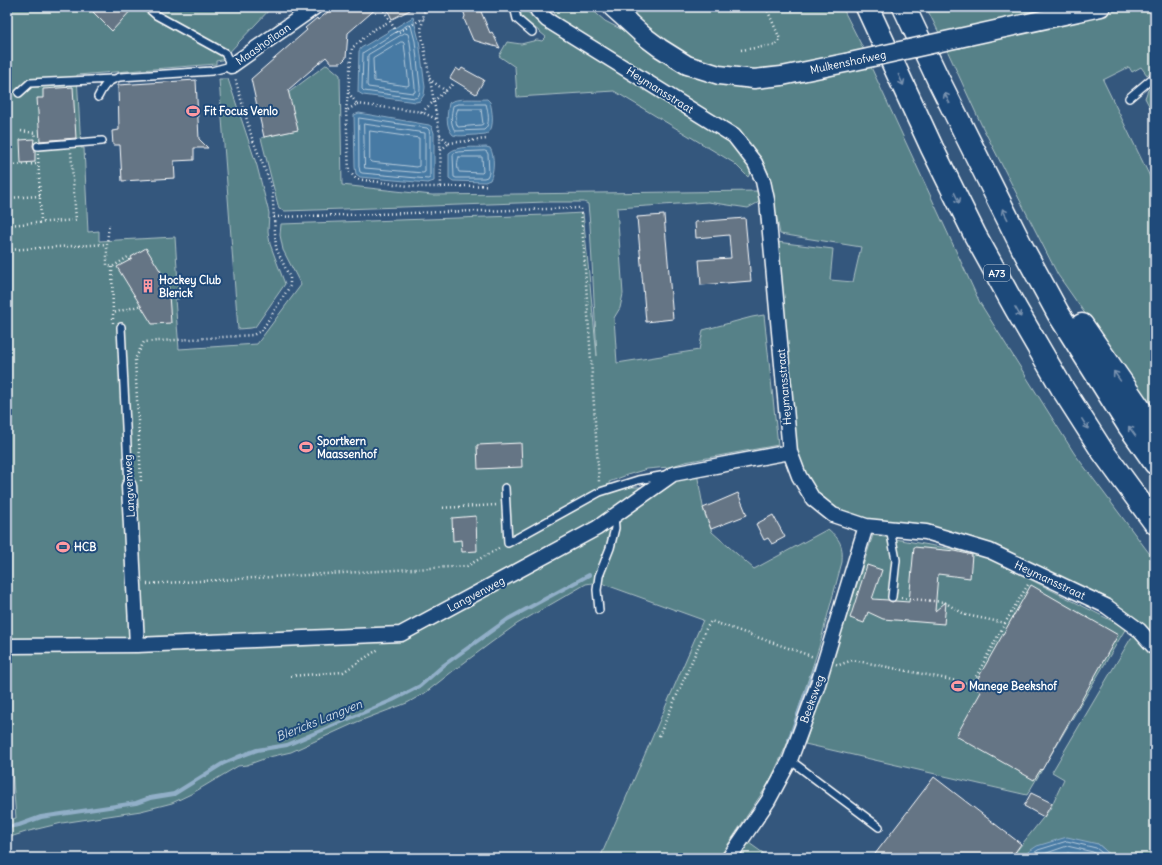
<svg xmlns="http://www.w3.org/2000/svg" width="1162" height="865" font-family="Delius,sans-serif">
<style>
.green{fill:#578188;stroke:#abc0c4}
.water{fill:#477aa4;stroke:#91afc8}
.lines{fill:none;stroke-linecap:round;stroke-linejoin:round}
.shore{stroke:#b5cadb;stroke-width:1}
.stream{stroke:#91afc8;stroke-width:4}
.building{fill:#657485;stroke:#fff}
.service-casing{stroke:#fff;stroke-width:10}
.minor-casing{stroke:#fff;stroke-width:17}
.tertiary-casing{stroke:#fff;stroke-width:21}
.motorway-casing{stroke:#fff;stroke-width:25}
.path{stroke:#fff;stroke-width:2.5;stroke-dasharray:1 3;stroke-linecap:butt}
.service{stroke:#1f4a7a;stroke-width:7}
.minor{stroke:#1f4a7a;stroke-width:14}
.tertiary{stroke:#1f4a7a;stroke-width:18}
.motorway{stroke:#1f4a7a;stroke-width:22}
.tertiary-bridge-casing{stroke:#fff;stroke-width:21;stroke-linecap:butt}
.tertiary-bridge{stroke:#1f4a7a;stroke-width:18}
.oneway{stroke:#7992af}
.labels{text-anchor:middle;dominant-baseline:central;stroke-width:4;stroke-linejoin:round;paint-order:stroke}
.shield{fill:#1f4a7a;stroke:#bcc9d7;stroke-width:1}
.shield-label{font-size:10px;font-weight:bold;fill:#fff}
.street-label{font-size:11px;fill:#fff;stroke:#1f4a7a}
.poi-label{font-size:11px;font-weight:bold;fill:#fff;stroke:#1f4a7a;text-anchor:start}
.water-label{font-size:12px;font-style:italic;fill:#d1dee8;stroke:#1f4a7a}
</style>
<rect width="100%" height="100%" fill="#34577d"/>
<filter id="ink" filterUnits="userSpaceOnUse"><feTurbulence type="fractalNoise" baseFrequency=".025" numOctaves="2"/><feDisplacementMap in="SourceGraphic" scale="8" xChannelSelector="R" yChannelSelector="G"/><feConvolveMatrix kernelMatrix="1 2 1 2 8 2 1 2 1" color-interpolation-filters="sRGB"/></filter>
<g filter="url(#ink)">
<path class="green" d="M 7,7 L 272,7 L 222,60 L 216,61 L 216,64 L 77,75 L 81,148 L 84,148 L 88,232 L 99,231 L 99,241 L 175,237 L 179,299 L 175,299 L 179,349 L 257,344 L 301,285 L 283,250 L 280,235 L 281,224 L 546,215 L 583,213 L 597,356 L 590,225 L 588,204 L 584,202 L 547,202 L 285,211 L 279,209 L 261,138 L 296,130 L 288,93 L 327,64 L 340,75 L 342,185 L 432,195 L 759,191 L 759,202 L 748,208 L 708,202 L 617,208 L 623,294 L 620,308 L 614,318 L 617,363 L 699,350 L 703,330 L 752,317 L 764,315 L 778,445 L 685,462 L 669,467 L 647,469 L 627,475 L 609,482 L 610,492 L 625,487 L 641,487 L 612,511 L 667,482 L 697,473 L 704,512 L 712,532 L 754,569 L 828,529 C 841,540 843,546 842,562 L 819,647 L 787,744 L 770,781 L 719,858 L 600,858 L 703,620 L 598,582 L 586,584 L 517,624 L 492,642 L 453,671 L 425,693 L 407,703 L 357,722 L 291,752 L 269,757 L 247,765 L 238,766 L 191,794 L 172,803 L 141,811 L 62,823 L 29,831 L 7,838 L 7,820 L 16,818 L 7,710 Z
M 519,7 L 526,7 L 526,10 L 536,21 L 734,143 L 752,170 L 748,177 L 734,163 L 614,91 L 517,97 L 515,67 L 499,56 L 507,42 L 521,44 L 537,40 L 542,41 L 546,37 L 522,17 Z
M 552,7 L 589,7 L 605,21 L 632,35 L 684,71 L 853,70 L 871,67 L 980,303 L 1074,453 L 1155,561 L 1155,637 L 1151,633 L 1106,597 L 992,547 L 855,519 L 822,502 L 793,453 L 777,242 L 833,249 L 830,280 L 853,282 L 861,247 L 780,234 L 768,173 L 761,158 L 739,134 L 657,80 L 556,17 Z
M 631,7 L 842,7 L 864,50 L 781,69 L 754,71 L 721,68 L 691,57 L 664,42 L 643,25 Z
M 926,7 L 1059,7 L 956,30 L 939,33 Z
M 1129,7 L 1155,7 L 1155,68 L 1147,75 L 1141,67 L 1132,72 L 1129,67 L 1103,80 L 1155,187 L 1155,410 L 1116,358 L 1058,275 L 981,124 L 947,50 L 963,45 Z
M 219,79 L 228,79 L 257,166 L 269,213 L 268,231 L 270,244 L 285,284 L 255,327 L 251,328 L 238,329 Z
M 1155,84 L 1155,117 L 1145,98 L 1148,90 Z
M 873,535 L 980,554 L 1126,628 L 1027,795 L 805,744 Z
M 1137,636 L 1155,656 L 1155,858 L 1114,858 L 1098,844 L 1028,852 L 1025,858 L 1011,858 L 1050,809 L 1064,779 L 1052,772 L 1131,638 Z
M 749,843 L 770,858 L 738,858 Z"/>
<path class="water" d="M 413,17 L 419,40 L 425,87 L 424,95 L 420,101 L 416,102 L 363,95 L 358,92 L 359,51 L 361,48 Z
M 487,99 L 490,102 C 492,109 495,128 488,133 C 485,135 479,134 476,135 C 468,135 460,137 453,135 C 445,126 447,115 449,103 C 456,97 477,100 487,99 Z
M 359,113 L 429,125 L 432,127 L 434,133 L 434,181 L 428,183 L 360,177 L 356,174 L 355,167 L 354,115 Z
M 486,147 L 490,148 C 495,156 494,172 490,180 L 485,182 L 453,181 L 449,178 L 449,153 C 457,145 475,148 486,147 Z
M 1067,837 L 1098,844 L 1114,858 L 1025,858 L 1028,852 L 1037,846 Z"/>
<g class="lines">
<path class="shore" d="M 408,25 L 411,26 L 415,41 L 420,87 C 420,91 420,97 415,98 L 364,91 L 362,89 L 363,53 Z
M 405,33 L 408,34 L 410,42 L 415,87 L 415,92 L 413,93 L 368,87 L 367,85 L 368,55 Z
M 401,42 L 403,42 L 404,43 L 409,85 L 407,86 L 374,81 L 373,59 Z
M 458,104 L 486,104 C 488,111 491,125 484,130 L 455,131 C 450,123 451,115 453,106 Z
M 458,109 L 481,109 L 483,124 L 481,125 L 458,127 C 455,122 455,114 458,109 Z
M 359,118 L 427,128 L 429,130 L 430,134 L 430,178 L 428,179 L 362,173 L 360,172 L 359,167 Z
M 364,124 L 425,133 L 425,172 L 423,173 L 365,168 Z
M 370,131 L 419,138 L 419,166 L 417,167 L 371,162 L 370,161 Z
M 485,151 L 487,152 L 488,154 L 489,173 L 487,177 L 484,178 L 456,178 L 454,177 L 453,155 L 454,153 L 458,152 Z
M 459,157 L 482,157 L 483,172 L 482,173 L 459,172 C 457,169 457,161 459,157 Z
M 1029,858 L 1031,855 L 1038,850 L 1067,841 L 1096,848 L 1108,858
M 1035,858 L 1041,855 L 1067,846 L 1093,852 L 1100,858
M 1050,858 L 1068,853 L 1091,858"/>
<path class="stream" d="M 789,740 L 816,664
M 7,827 L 19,825 L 41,817 L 136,803 L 150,798 L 174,794 L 222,764 L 238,757 L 257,750 L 287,745 L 393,700 L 420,686 L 444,665 L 508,619 L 589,575"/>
</g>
<path class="building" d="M 98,7 L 134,7 L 112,31 L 93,12 Z
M 334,7 L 378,7 L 348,33 L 346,58 L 341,63 L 331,63 L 326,57 L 288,90 L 298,130 L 264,137 L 251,79 L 307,30 L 305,28 L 317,18 L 318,20 Z
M 386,7 L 416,7 L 392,19 Z
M 462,7 L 479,7 L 490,33 L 492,32 L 500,48 L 473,40 L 464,19 L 465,16 Z
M 456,68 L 460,71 L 462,68 L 484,80 L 476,94 L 450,78 Z
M 196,80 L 199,139 L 208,148 L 194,148 L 194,160 L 174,161 L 175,178 L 122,181 L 120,145 L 113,145 L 112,131 L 119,130 L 118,85 Z
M 73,87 L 76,138 L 40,141 L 37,98 L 43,98 L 43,89 Z
M 34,139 L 33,146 L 35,150 L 35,162 L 21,163 L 20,140 Z
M 664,215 L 673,319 L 646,322 L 637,217 Z
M 745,218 L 751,281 L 701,285 L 699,260 L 731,258 L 729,235 L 696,238 L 695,222 Z
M 146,248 L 166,280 L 168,280 L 171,323 L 152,324 L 117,267 L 132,259 L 131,257 Z
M 521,443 L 522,467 L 478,469 L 477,445 Z
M 738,493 L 747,515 L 711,529 L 703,508 Z
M 773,515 L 785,537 L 772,544 L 768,538 L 764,540 L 756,524 Z
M 476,516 L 477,551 L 462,552 L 461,540 L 453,541 L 452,518 Z
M 914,547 L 955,551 L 972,555 L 970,578 L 938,574 L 935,611 L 946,602 L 944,624 L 883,619 L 868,612 L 864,623 L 850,618 L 867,565 L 882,570 L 872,599 L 888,600 L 892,602 L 895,601 L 909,602 Z
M 1031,585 L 1118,635 L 1042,770 L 1041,769 L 1034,780 L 956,736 L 981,692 L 973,687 Z
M 934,777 L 1021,844 L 1011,858 L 872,858 Z
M 1031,793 L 1052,803 L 1044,817 L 1024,806 Z"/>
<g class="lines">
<g class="service-casing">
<path id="service" d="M 514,7 L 517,19 L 532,32
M 19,93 L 30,83 L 112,79
M 98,97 C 104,85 107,81 120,77 L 212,71 L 231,66 L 225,53 L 156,15 L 147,7
M 1129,98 L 1155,76
M 38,146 L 102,141
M 121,327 L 129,486
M 505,488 L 508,543 L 600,492 L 638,480 L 666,475
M 890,529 L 896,560 L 892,597
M 599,610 L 597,590 L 599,576 L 610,548 L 615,528 L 614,516
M 790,760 L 879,827"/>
</g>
<g class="minor-casing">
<path id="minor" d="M 536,7 L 538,11 L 547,20 L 734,136 L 755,163 L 763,181 L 767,200 L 790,452 L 799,476 L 813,499 L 833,515 L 866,526 L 926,532 L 990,551 L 1106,606 L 1139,630 L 1155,648
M 231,66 L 315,7
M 129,486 L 137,645
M 7,646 L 137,645 L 401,634 L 597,528 L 673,474 L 790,452
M 729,858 L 768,801 L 790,760 L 817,687 L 866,526"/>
</g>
<g class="tertiary-casing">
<path id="tertiary" d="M 612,7 L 644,36 L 660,48 L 687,65 L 719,75 L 754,79 L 782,76 L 850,62
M 959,38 L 1101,7"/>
</g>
<g class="motorway-casing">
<path id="motorway" d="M 867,7 L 932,148 L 975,235 L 1016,309 L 1062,388 L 1101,449 L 1155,523
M 904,7 L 938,79 L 1023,249 L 1058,313 L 1129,426 L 1155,463
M 1082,325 L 1155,431"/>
</g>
<path class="path" d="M 382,7 L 390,21 L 373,30 L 352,48 L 348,92 L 357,104 L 346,111 L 349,171 L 356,179 L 417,187 L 441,187 L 440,135 L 421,30 L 425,7
M 592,7 L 598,12
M 390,21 L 397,33 L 424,18
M 741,50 L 776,45 L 780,39 L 766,7
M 429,79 L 446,91
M 357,104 L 422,112 L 436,119
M 346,110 L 348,93
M 422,112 L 453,84
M 21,131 L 35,133 L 36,137
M 440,135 L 449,143 L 486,139
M 441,150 L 449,143
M 38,154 L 41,222
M 7,165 L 38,164
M 441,187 L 489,185
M 7,198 L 40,196
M 274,217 L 581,208 L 599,482
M 7,225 L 76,220 L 71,152
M 107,244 L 109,224
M 7,250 L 107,244 L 107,265 L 112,267 L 128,257 L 130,261
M 112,267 L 113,314
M 113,323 L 113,313 L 142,305
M 141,481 L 135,359 L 144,342 L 253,335 L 262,330 L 290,286 L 290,278 L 276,248 L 272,187 L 252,138 L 235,78
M 439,508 L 498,505
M 147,584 L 467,566 L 501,547
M 901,598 L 944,602 L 966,615 L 1005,623 L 1029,583
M 836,664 L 839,665 L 853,660 L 972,684 L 1005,623
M 291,676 L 343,672 L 379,649
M 659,736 L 706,629 L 711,621 L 814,657"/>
<use href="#service" class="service"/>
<use href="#minor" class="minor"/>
<use href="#tertiary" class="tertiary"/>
<use href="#motorway" class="motorway"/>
<g class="tertiary-bridge-casing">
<path id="tertiary-bridge" d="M 850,62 L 959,38"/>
</g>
<use href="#tertiary-bridge" class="tertiary-bridge"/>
</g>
<defs><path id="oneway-shaft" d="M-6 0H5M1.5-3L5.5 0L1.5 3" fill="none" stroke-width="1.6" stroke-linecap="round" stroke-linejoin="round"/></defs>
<g class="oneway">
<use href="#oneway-shaft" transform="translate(901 80) rotate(65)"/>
<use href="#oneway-shaft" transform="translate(947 98) rotate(-117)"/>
<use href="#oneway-shaft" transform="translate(957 198) rotate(64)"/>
<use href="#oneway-shaft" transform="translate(1005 214) rotate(-117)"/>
<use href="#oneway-shaft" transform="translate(1018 312) rotate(60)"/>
<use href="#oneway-shaft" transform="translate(1117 376) rotate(-125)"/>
<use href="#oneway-shaft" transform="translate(1085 424) rotate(58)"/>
<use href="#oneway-shaft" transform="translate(1132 431) rotate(-126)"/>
</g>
</g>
<defs>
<g id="stadium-bare" transform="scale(1.08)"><path d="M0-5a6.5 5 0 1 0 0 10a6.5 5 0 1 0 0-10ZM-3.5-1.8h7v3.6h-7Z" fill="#ff9aa2" stroke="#1f4a7a" stroke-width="2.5" paint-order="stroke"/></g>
<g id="building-bare" transform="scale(1.08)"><path d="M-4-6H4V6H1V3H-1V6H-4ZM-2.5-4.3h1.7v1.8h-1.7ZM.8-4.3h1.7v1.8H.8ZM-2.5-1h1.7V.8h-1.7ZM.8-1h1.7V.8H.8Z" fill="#ff9aa2" stroke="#1f4a7a" stroke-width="2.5" paint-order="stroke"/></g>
</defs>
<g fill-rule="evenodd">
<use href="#stadium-bare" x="193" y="111"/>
<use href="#building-bare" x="148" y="286"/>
<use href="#stadium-bare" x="306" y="447"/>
<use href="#stadium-bare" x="63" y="547"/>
<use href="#stadium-bare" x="958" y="686"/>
</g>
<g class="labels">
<rect class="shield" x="984" y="265" width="26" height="16" rx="3"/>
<g class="shield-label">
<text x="997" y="273">A73</text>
</g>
<g class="street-label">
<text transform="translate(263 44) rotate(-35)">Maashoflaan</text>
<text transform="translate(848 62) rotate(-12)">Mulkenshofweg</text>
<text transform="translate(660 90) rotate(32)">Heymansstraat</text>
<text transform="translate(784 387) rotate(-95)">Heymansstraat</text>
<text transform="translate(129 486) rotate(-93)">Langvenweg</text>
<text transform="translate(1050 580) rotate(25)">Heymansstraat</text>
<text transform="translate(476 594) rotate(-28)">Langvenweg</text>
<text transform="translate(812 699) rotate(-70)">Beeksweg</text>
</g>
<g class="poi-label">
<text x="204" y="111">Fit Focus Venlo</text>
<text x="159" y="280">Hockey Club<tspan x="159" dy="13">Blerick</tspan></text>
<text x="317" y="441">Sportkern<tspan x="317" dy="13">Maassenhof</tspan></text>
<text x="74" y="547">HCB</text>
<text x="969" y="686">Manege Beekshof</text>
</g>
<g class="water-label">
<text transform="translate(319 720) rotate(-22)">Blericks Langven</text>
</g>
</g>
<rect width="1162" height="865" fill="none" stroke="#1f4a7a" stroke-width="24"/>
<rect x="12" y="12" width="1138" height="841" fill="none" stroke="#fff" stroke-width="1.5" filter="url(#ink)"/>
</svg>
